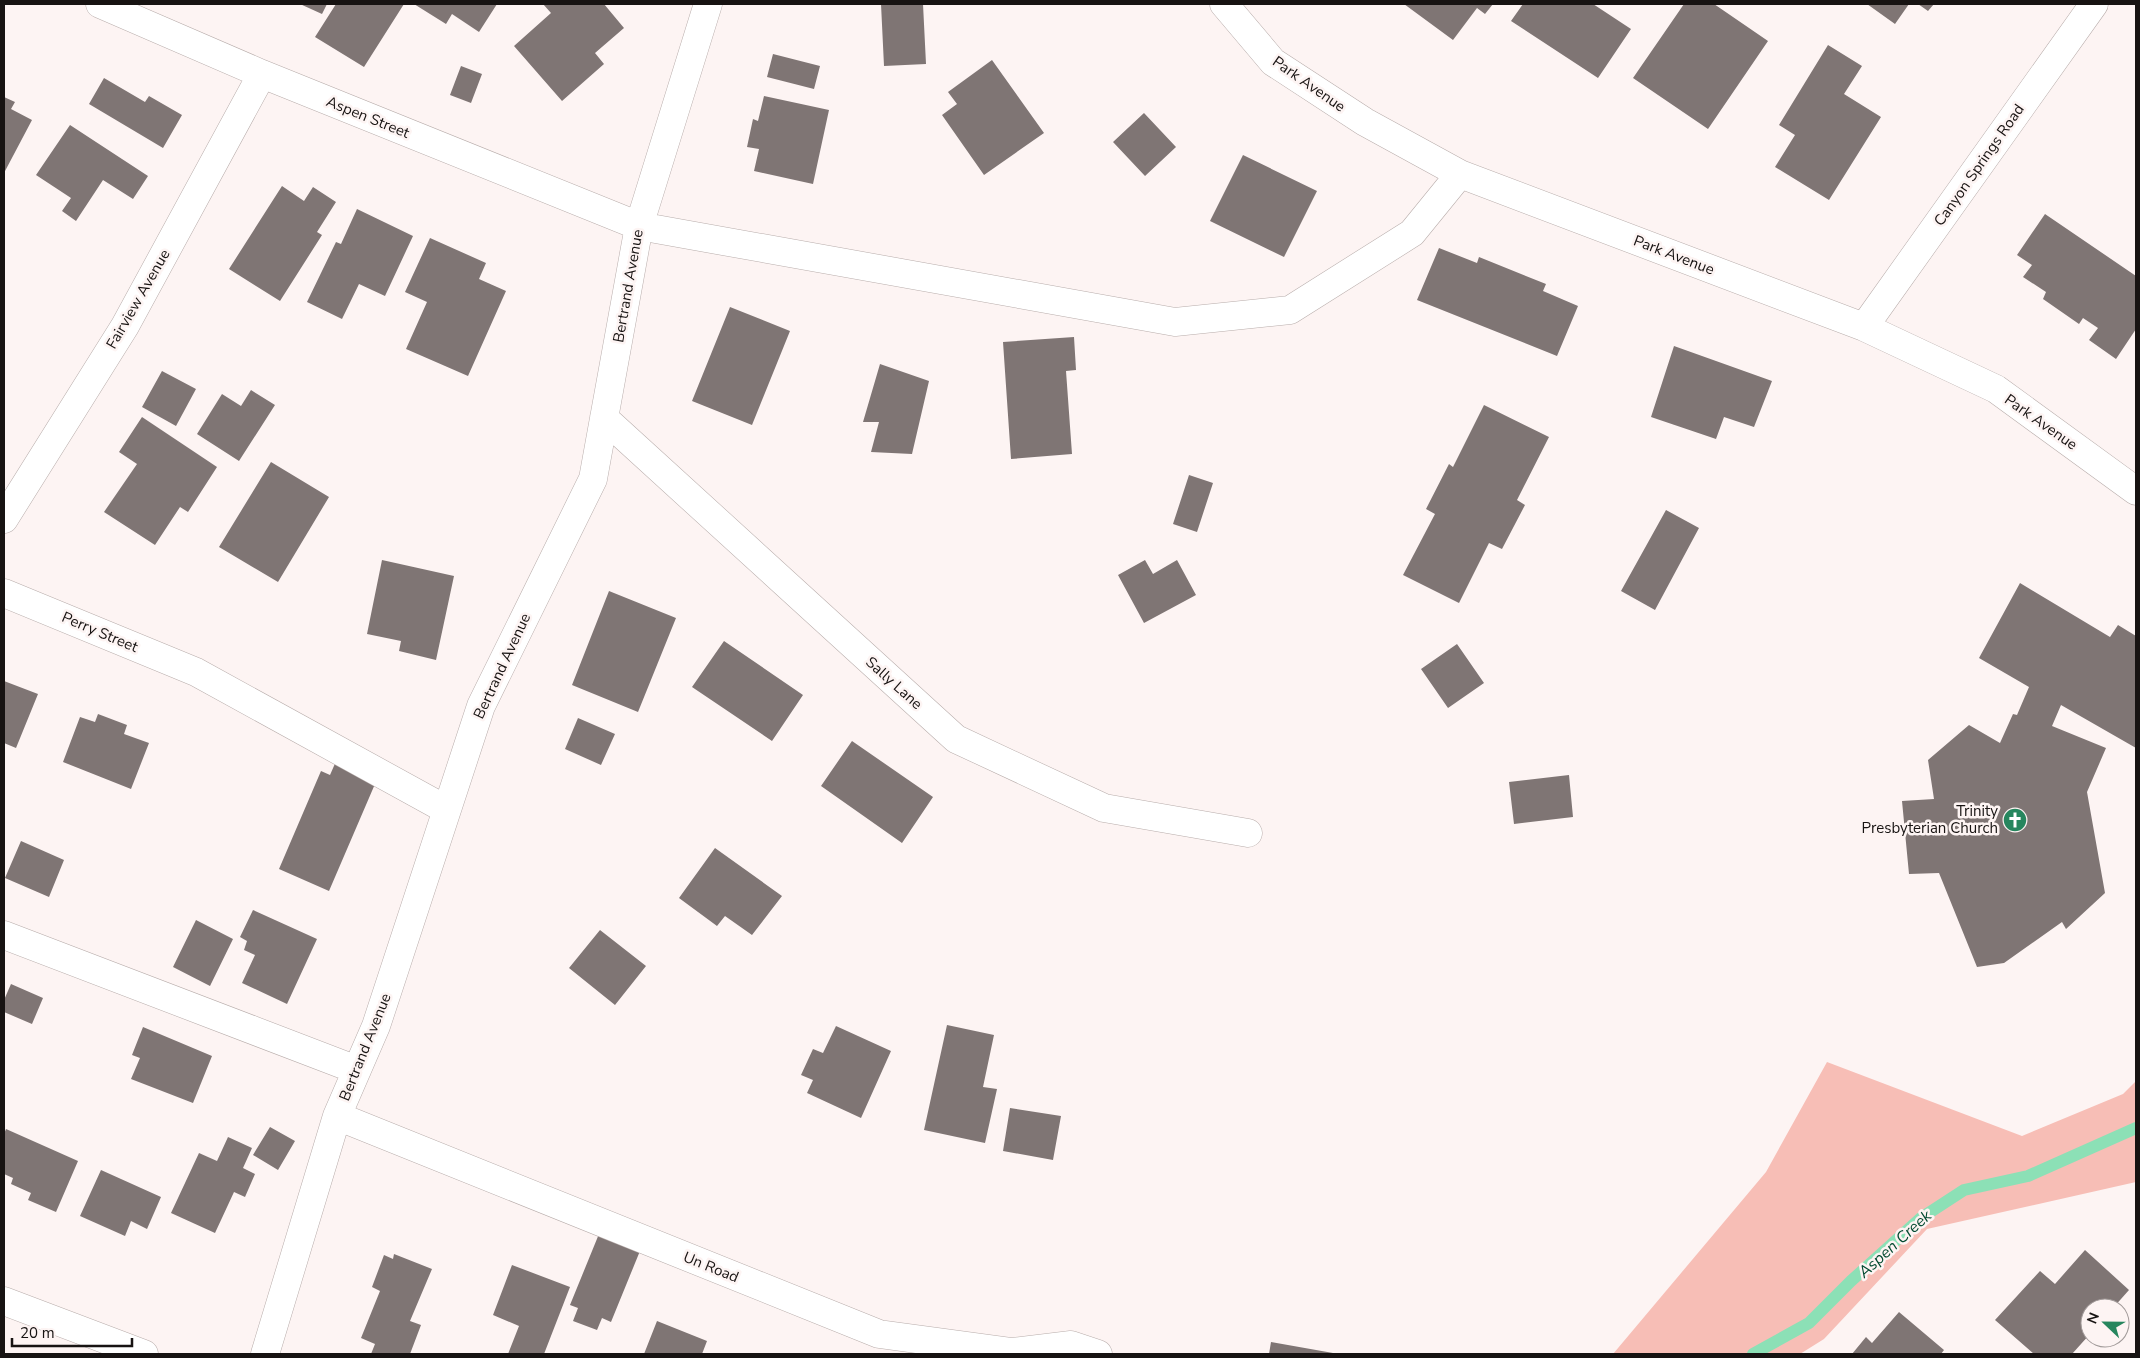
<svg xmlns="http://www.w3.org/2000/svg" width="2140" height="1358" font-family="'Nunito Sans',sans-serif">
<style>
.green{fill:#f7beb6}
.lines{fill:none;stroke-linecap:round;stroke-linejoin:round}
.stream{stroke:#8ce0b6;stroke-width:12}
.building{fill:#7f7574}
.minor-casing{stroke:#b8adab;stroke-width:29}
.minor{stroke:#fff;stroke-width:28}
.labels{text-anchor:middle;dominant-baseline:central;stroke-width:5;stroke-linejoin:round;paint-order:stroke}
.street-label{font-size:15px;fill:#171312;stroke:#fdf4f3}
.poi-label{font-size:15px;fill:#171312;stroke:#fdf4f3;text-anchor:end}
.water-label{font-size:16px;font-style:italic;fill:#00492f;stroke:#fdf4f3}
</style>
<rect width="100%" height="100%" fill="#fdf4f3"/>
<path class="green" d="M 1827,1062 L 2022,1136 L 2123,1094 L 2136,1081 L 2136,1182 L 1927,1229 L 1824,1339 L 1800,1354 L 1613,1354 L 1766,1172 Z"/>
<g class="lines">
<path class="stream" d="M 1753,1354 L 1809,1323 L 1851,1281 L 1921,1218 L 1964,1190 L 2028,1176 L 2136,1128"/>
</g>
<path class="building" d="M 300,4 L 327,4 L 322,14 Z
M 336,4 L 404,4 L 364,67 L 315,37 Z
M 414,4 L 497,4 L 479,32 L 452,14 L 446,24 Z
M 543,4 L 604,4 L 624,28 L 595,53 L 604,64 L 562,101 L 514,46 L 551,13 Z
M 881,4 L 923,4 L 926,64 L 884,66 Z
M 1404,4 L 1493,4 L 1485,14 L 1477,8 L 1453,40 Z
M 1523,4 L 1593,4 L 1631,29 L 1598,78 L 1511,21 Z
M 1684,4 L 1714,4 L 1768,41 L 1708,129 L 1633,78 Z
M 1867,4 L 1909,4 L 1895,24 Z
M 1918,4 L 1934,4 L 1928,11 Z
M 1828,45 L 1862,66 L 1844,94 L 1881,117 L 1829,200 L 1775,167 L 1795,135 L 1779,125 Z
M 773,54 L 820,66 L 814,89 L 767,77 Z
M 992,60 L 1044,133 L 984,175 L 942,115 L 957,104 L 948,92 Z
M 461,66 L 482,74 L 471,103 L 450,95 Z
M 104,78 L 145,102 L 149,96 L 182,115 L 163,148 L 89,104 Z
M 764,96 L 829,110 L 813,184 L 754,171 L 759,149 L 747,147 L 753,119 L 758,121 Z
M 4,97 L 15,102 L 11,109 L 32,120 L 4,173 Z
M 1144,113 L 1176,147 L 1145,176 L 1113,142 Z
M 70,125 L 148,176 L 133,199 L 103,180 L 76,221 L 62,211 L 71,198 L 36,175 Z
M 1243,155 L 1317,191 L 1284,257 L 1210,221 Z
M 282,186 L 304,201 L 313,187 L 336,202 L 317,232 L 322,235 L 280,301 L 229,269 Z
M 357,209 L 413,236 L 385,296 L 359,284 L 342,319 L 307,302 L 336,242 L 341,244 Z
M 2045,214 L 2136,276 L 2136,329 L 2116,359 L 2089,340 L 2098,328 L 2083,318 L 2079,324 L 2043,299 L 2046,292 L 2023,277 L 2032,265 L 2017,255 Z
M 430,238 L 486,263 L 479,279 L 506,291 L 468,376 L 406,349 L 427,302 L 405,292 Z
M 1439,248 L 1477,263 L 1479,257 L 1546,284 L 1543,291 L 1578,306 L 1557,356 L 1417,300 Z
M 730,307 L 790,331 L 752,425 L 692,401 Z
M 1074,337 L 1076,370 L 1066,371 L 1072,454 L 1011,459 L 1003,342 Z
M 1674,346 L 1772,381 L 1754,427 L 1724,417 L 1716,439 L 1651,417 Z
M 880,364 L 929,381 L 912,454 L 871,452 L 879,422 L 863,422 Z
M 162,371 L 196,389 L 176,426 L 142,407 Z
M 251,390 L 275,405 L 239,461 L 197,434 L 222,394 L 241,406 Z
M 1484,405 L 1549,437 L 1517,500 L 1525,505 L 1502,549 L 1489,543 L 1459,603 L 1403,575 L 1435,514 L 1426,509 L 1449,464 L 1453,467 Z
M 142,417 L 217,467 L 188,512 L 180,507 L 155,545 L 104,512 L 137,464 L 119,452 Z
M 271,462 L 329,497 L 278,582 L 219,547 Z
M 1189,475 L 1213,483 L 1197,532 L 1173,524 Z
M 1666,510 L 1699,528 L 1655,610 L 1621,591 Z
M 382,560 L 454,576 L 436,660 L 399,651 L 401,641 L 367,634 Z
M 1145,560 L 1153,574 L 1177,560 L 1196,595 L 1144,623 L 1118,575 Z
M 2020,583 L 2110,637 L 2118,625 L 2136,636 L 2136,748 L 2061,705 L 2052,726 L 2106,748 L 2087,792 L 2105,893 L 2066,929 L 2062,922 L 2004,963 L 1977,967 L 1939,873 L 1909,874 L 1902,801 L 1934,799 L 1928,760 L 1969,725 L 2000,743 L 2013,714 L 2017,715 L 2029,687 L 1979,658 Z
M 609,591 L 676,618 L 638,712 L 572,685 Z
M 724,641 L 803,695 L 772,741 L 692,687 Z
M 1457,644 L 1484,683 L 1448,708 L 1421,669 Z
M 4,681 L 38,694 L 16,748 L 4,743 Z
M 98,714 L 127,725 L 124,734 L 149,743 L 131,789 L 63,762 L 80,717 L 95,722 Z
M 578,718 L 615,734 L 601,765 L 565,749 Z
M 852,741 L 933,797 L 902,843 L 821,786 Z
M 337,759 L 378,777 L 329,891 L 279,869 L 321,771 L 330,775 Z
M 1569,775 L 1573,817 L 1514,824 L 1509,782 Z
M 21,841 L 64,860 L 49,897 L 5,878 Z
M 715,848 L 782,896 L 752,935 L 725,916 L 717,926 L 679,898 Z
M 253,910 L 317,939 L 287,1004 L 242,983 L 255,955 L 244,950 L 247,941 L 240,937 Z
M 196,920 L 233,939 L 210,986 L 173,967 Z
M 600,930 L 646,966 L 615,1005 L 569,968 Z
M 11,984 L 43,998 L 32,1024 L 4,1012 L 4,1000 Z
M 947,1025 L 994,1035 L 983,1087 L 997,1089 L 985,1143 L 924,1130 Z
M 836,1026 L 891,1051 L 861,1118 L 807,1093 L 813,1080 L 801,1075 L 813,1049 L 823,1053 Z
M 143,1027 L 212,1056 L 193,1103 L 131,1079 L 140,1058 L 132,1055 Z
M 1010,1108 L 1061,1116 L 1053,1160 L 1003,1151 Z
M 270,1127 L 295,1141 L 278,1170 L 253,1155 Z
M 6,1129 L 78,1161 L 56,1212 L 28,1200 L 31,1193 L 11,1184 L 13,1178 L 4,1174 L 4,1134 Z
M 228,1137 L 252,1148 L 243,1168 L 255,1174 L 245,1197 L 234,1192 L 215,1233 L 171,1213 L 199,1153 L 217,1161 Z
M 101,1170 L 161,1197 L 147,1229 L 131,1221 L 125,1236 L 80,1216 Z
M 601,1229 L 642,1246 L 611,1322 L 602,1318 L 597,1330 L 573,1321 L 578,1308 L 570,1305 Z
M 2085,1250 L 2129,1290 L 2113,1308 L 2090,1308 L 2090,1334 L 2072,1354 L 2034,1354 L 1995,1320 L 2040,1271 L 2055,1284 Z
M 394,1254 L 432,1269 L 410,1321 L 421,1325 L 410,1354 L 371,1354 L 375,1344 L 361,1338 L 380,1291 L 372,1287 L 384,1255 L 393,1259 Z
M 512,1265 L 570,1287 L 544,1354 L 508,1354 L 519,1326 L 493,1315 Z
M 1899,1312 L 1944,1350 L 1941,1354 L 1852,1354 L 1866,1337 L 1872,1343 Z
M 657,1321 L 707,1341 L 702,1354 L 644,1354 Z
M 1271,1342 L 1333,1353 L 1333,1354 L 1269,1354 Z"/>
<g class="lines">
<g class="minor-casing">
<path id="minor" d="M 100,4 L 262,74 L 639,226 L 1175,322 L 1290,310 L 1412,233 L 1460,174
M 1224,4 L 1273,62 L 1365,122 L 1460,174 L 1864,327 L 1996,389 L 2136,491
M 1864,327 L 2094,4
M 604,418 L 956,739 L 1104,808 L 1248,833
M 4,519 L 125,326 L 262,74
M 4,593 L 196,672 L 447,810
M 4,935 L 357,1070
M 337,1116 L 879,1334 L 1012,1352 L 1071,1345 L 1098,1354
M 4,1301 L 144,1354
M 265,1354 L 337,1116 L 376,1026 L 481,706 L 593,479 L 639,226 L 708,4"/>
</g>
<use href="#minor" class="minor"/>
</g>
<defs>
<g id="church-disc" transform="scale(1.25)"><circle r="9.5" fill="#26865e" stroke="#fdf4f3"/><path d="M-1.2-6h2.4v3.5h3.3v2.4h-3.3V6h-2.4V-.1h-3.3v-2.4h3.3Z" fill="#fff"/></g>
</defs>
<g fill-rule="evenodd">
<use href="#church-disc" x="2015" y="820"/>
</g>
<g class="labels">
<g class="street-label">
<text transform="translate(1309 84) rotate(35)">Park Avenue</text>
<text transform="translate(368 117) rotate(22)">Aspen Street</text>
<text transform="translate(1979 165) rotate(-55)">Canyon Springs Road</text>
<text transform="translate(1674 255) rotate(21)">Park Avenue</text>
<text transform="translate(628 286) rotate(-80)">Bertrand Avenue</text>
<text transform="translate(138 299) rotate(-60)">Fairview Avenue</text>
<text transform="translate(2041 422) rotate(35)">Park Avenue</text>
<text transform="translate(100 632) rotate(23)">Perry Street</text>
<text transform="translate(502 666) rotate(-65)">Bertrand Avenue</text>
<text transform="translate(894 683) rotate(42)">Sally Lane</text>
<text transform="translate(365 1047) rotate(-68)">Bertrand Avenue</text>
<text transform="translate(711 1267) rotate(22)">Un Road</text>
</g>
<g class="poi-label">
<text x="1998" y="811">Trinity<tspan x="1998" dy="17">Presbyterian Church</tspan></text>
</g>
<g class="water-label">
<text transform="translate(1895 1244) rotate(-42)">Aspen Creek</text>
</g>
</g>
<rect width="2140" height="1358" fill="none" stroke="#171312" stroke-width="10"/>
<g transform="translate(2105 1323) rotate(292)"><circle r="24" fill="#fdf4f3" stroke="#a19a99"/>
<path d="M0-4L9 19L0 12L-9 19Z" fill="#26865e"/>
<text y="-8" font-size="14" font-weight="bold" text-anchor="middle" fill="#171312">N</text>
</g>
<path d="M12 1338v8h120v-8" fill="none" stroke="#171312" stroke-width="2.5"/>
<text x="20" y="1338" font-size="15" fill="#171312" stroke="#fdf4f3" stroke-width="4" paint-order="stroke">20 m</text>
</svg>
